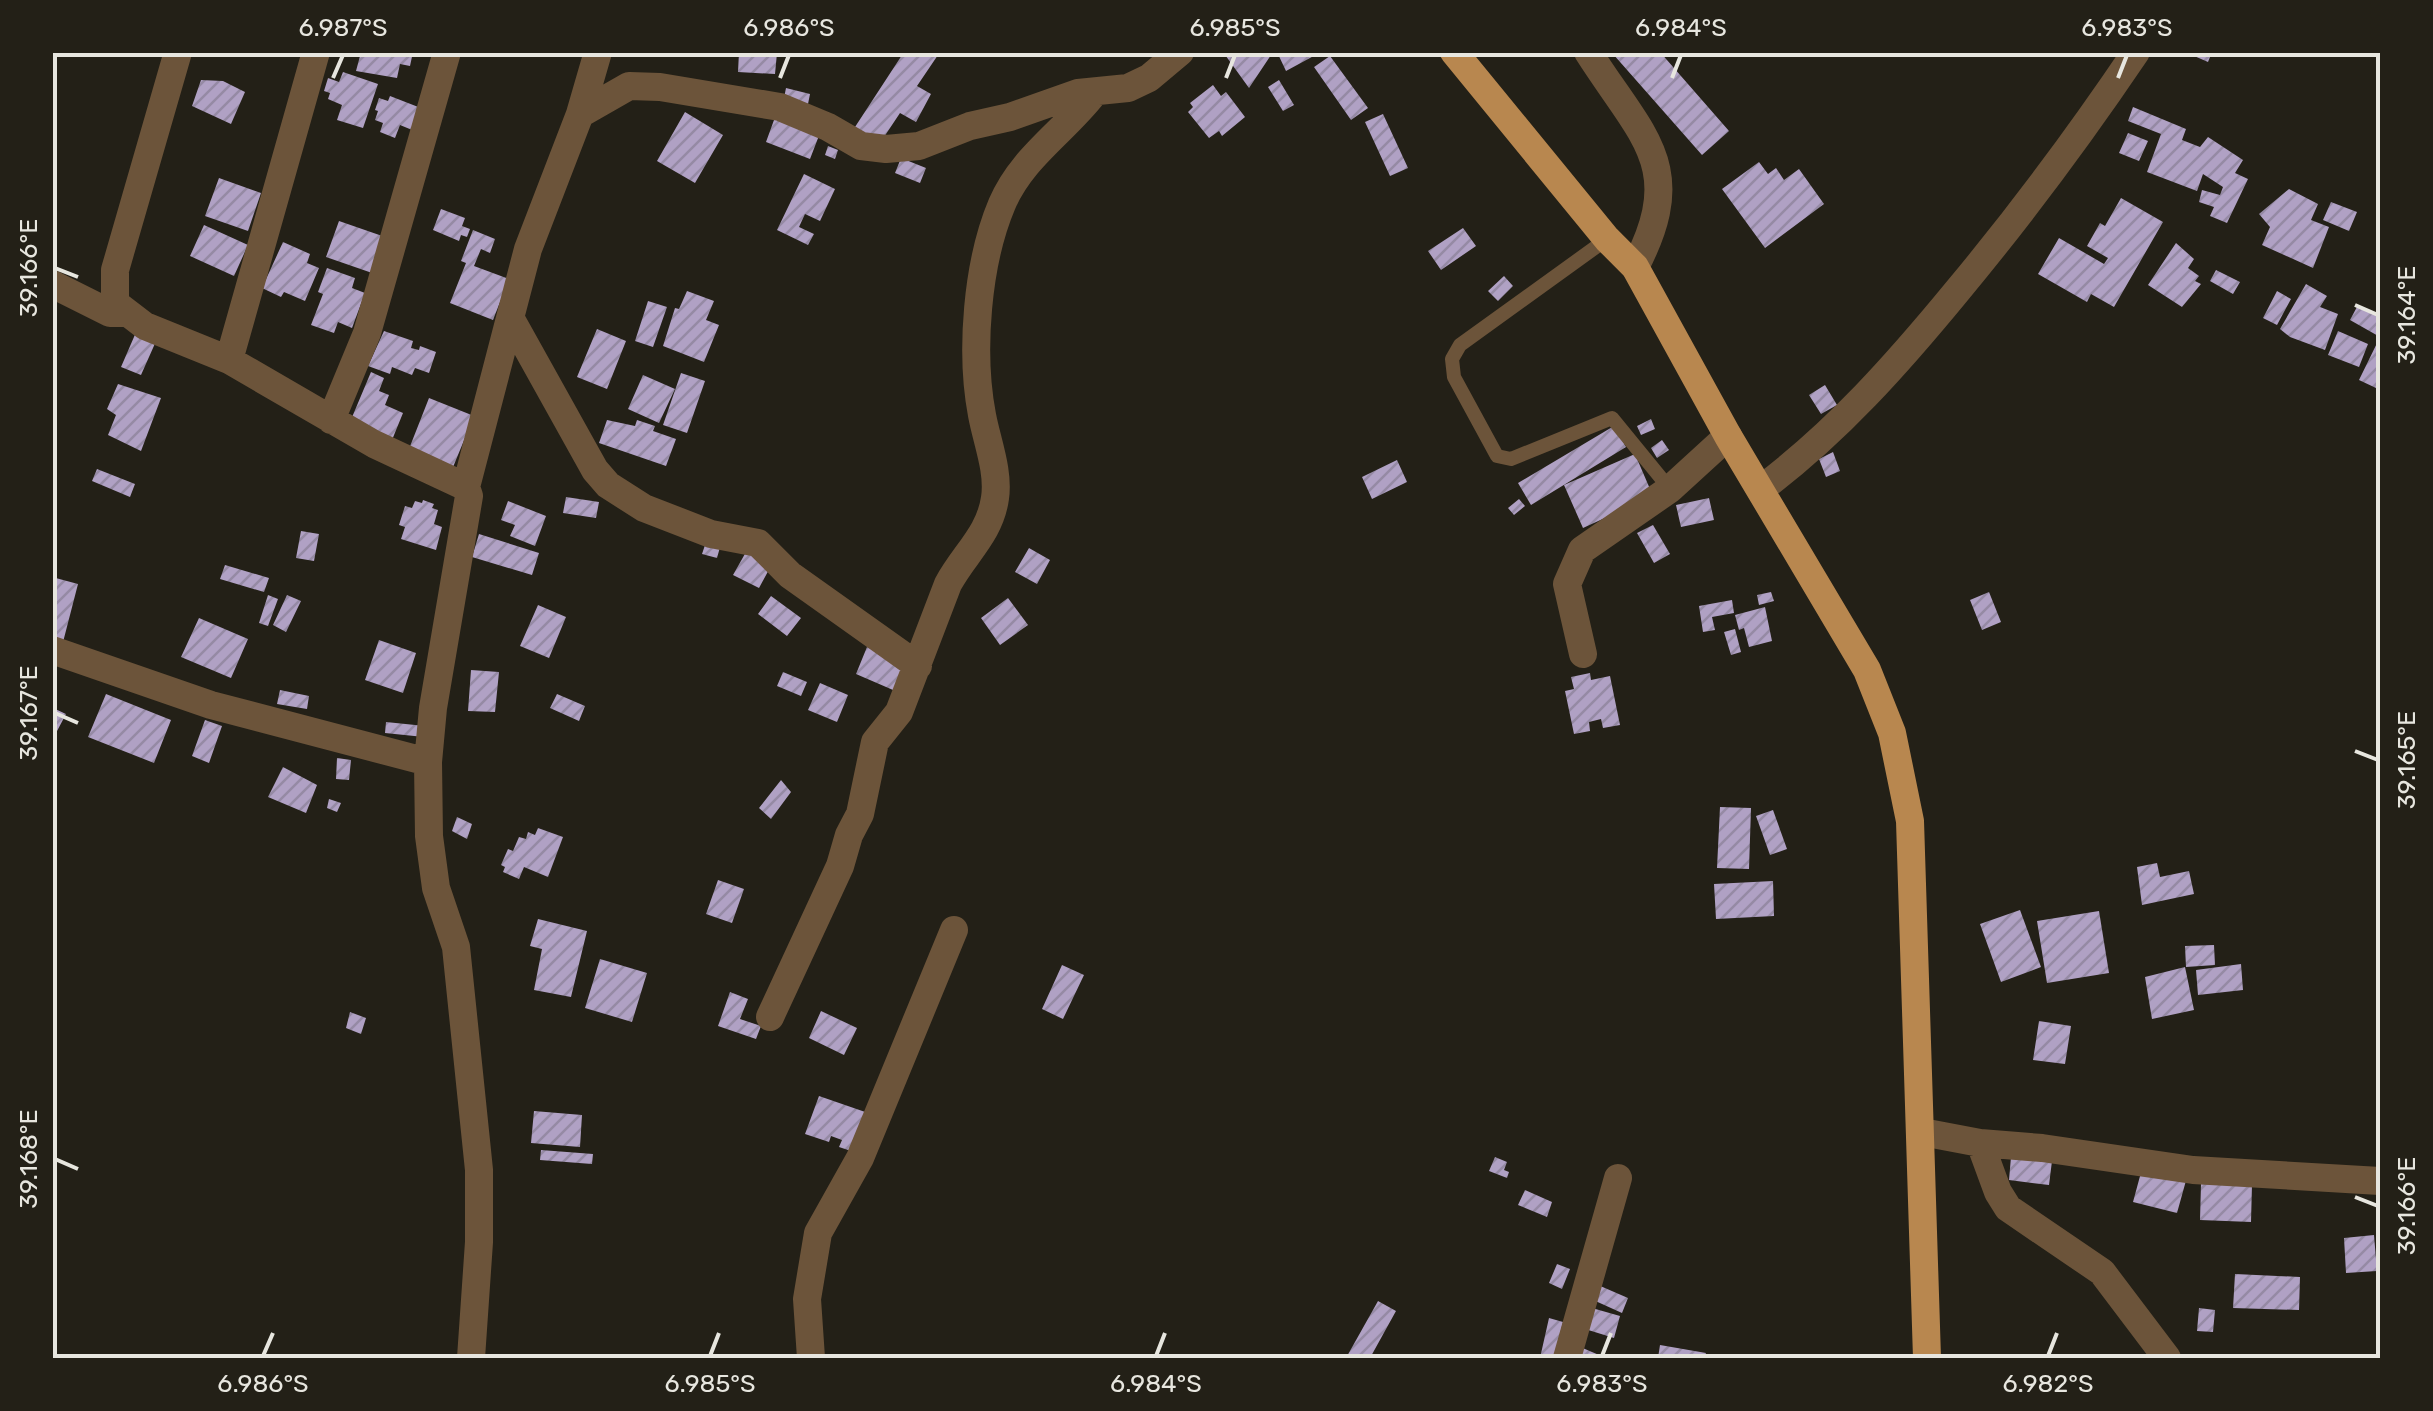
<svg xmlns="http://www.w3.org/2000/svg" width="2433" height="1411" font-family="Rubik,sans-serif">
<style>
.building{fill:url(#building-hatch)}
.lines{fill:none;stroke-linecap:round;stroke-linejoin:round}
.service{stroke:#6c543a;stroke-width:14}
.minor{stroke:#6c543a;stroke-width:28}
.primary{stroke:#b8874f;stroke-width:28}
.ticks{fill:none;stroke:#e7e6df;stroke-width:4}
.neatline{fill:none;stroke:#e7e6df;stroke-width:4}
.ticks-label{font-size:25px;text-anchor:middle;fill:#e7e6df}
</style>
<defs>
<pattern id="building-hatch" width="6" height="6" patternUnits="userSpaceOnUse" patternTransform="scale(2.5)"><rect width="6" height="6" fill="#b0a1c4"/><path d="M-1 1l2-2M0 6l6-6M5 7l2-2" fill="none" stroke="#958aa4"/></pattern>
</defs>
<rect width="100%" height="100%" fill="#232017"/>
<path class="building" d="M 352,52 L 413,52 L 410,66 L 400,64 L 397,78 L 356,71 L 360,56 Z
M 739,52 L 777,53 L 775,74 L 738,72 Z
M 904,52 L 940,52 L 917,86 L 931,94 L 916,122 L 900,113 L 880,143 L 855,127 Z
M 1223,52 L 1273,52 L 1249,88 Z
M 1277,52 L 1321,52 L 1286,71 Z
M 1615,52 L 1660,52 L 1729,131 L 1702,155 L 1613,54 Z
M 2185,52 L 2212,52 L 2208,62 Z
M 1330,56 L 1368,108 L 1351,120 L 1314,67 Z
M 343,72 L 378,84 L 363,128 L 337,120 L 342,105 L 328,99 L 330,93 L 324,91 L 328,78 L 339,82 Z
M 201,80 L 223,81 L 245,92 L 231,124 L 192,106 Z
M 1279,80 L 1294,105 L 1283,111 L 1268,87 Z
M 1213,85 L 1221,96 L 1226,92 L 1245,117 L 1222,136 L 1219,131 L 1209,138 L 1188,112 L 1193,107 L 1190,103 Z
M 786,88 L 810,94 L 808,104 L 784,98 Z
M 390,96 L 426,110 L 417,132 L 400,125 L 395,138 L 380,132 L 383,123 L 375,120 L 378,111 L 375,110 L 379,98 L 388,101 Z
M 2133,107 L 2186,129 L 2182,140 L 2200,147 L 2208,137 L 2243,160 L 2235,173 L 2248,179 L 2227,223 L 2210,216 L 2214,207 L 2199,202 L 2202,190 L 2220,195 L 2223,187 L 2203,174 L 2197,191 L 2147,172 L 2161,134 L 2128,121 Z
M 778,109 L 820,133 L 810,159 L 766,142 Z
M 685,112 L 723,135 L 695,183 L 657,161 Z
M 1383,114 L 1408,168 L 1390,176 L 1365,122 Z
M 2128,133 L 2148,141 L 2139,161 L 2119,153 Z
M 828,146 L 838,150 L 835,159 L 825,155 Z
M 901,158 L 926,168 L 920,183 L 895,173 Z
M 1759,162 L 1768,174 L 1776,168 L 1784,180 L 1799,169 L 1824,204 L 1765,248 L 1722,189 Z
M 804,174 L 835,189 L 820,221 L 805,214 L 799,227 L 814,234 L 808,245 L 777,230 Z
M 219,178 L 261,193 L 248,231 L 205,216 Z
M 2289,189 L 2318,204 L 2311,220 L 2329,227 L 2313,268 L 2262,245 L 2270,227 L 2259,214 Z
M 2121,198 L 2163,222 L 2114,307 L 2091,294 L 2087,302 L 2038,274 L 2059,238 L 2104,264 L 2108,258 L 2087,246 L 2100,223 L 2105,226 Z
M 2331,202 L 2357,212 L 2349,231 L 2323,220 Z
M 441,209 L 465,218 L 462,226 L 470,229 L 467,237 L 461,235 L 459,241 L 433,230 Z
M 339,221 L 388,238 L 375,274 L 326,257 Z
M 204,225 L 248,245 L 234,276 L 190,256 Z
M 1463,228 L 1476,246 L 1441,270 L 1428,251 Z
M 473,230 L 495,239 L 490,253 L 481,249 L 474,266 L 509,279 L 493,320 L 450,303 L 466,263 L 461,261 Z
M 283,242 L 310,254 L 307,263 L 319,268 L 305,301 L 284,292 L 281,297 L 262,288 Z
M 2176,243 L 2194,259 L 2188,268 L 2199,276 L 2195,281 L 2201,284 L 2182,307 L 2148,285 Z
M 327,268 L 355,278 L 352,288 L 365,293 L 352,328 L 338,322 L 334,333 L 311,325 L 323,294 L 318,292 Z
M 2216,270 L 2240,282 L 2233,294 L 2210,281 Z
M 1504,276 L 1513,286 L 1498,301 L 1488,291 Z
M 2306,284 L 2327,296 L 2320,307 L 2338,314 L 2325,350 L 2290,337 L 2280,329 Z
M 687,291 L 714,301 L 706,320 L 719,325 L 704,362 L 663,346 L 675,308 L 679,309 Z
M 2277,291 L 2291,299 L 2277,325 L 2263,318 Z
M 648,301 L 667,307 L 653,347 L 635,341 Z
M 2358,305 L 2380,317 L 2380,378 L 2376,388 L 2359,380 L 2380,337 L 2350,320 Z
M 597,329 L 626,341 L 607,389 L 577,377 Z
M 137,330 L 157,339 L 141,375 L 121,367 Z
M 384,331 L 413,341 L 411,348 L 419,350 L 420,346 L 436,352 L 429,373 L 415,368 L 412,375 L 392,367 L 390,374 L 368,366 Z
M 2338,331 L 2368,344 L 2359,367 L 2328,355 Z
M 371,372 L 384,378 L 379,391 L 389,395 L 385,405 L 403,413 L 392,440 L 350,422 Z
M 681,373 L 705,381 L 687,433 L 663,425 Z
M 643,375 L 675,389 L 659,423 L 628,409 Z
M 118,384 L 161,398 L 141,451 L 108,435 L 116,415 L 107,409 Z
M 1825,385 L 1837,405 L 1821,414 L 1809,395 Z
M 429,398 L 474,416 L 451,472 L 407,454 Z
M 1651,419 L 1655,429 L 1641,435 L 1637,426 Z
M 607,420 L 635,426 L 637,420 L 655,426 L 653,431 L 676,439 L 666,466 L 599,443 Z
M 1614,426 L 1626,447 L 1531,505 L 1518,483 Z
M 1662,440 L 1669,450 L 1657,458 L 1651,448 Z
M 1833,452 L 1840,471 L 1826,477 L 1819,459 Z
M 1635,454 L 1653,496 L 1583,528 L 1564,485 Z
M 1397,460 L 1407,482 L 1372,499 L 1362,477 Z
M 97,469 L 135,484 L 130,497 L 92,481 Z
M 566,497 L 599,502 L 596,518 L 563,513 Z
M 1709,498 L 1714,520 L 1681,527 L 1676,505 Z
M 1519,499 L 1525,506 L 1514,515 L 1508,508 Z
M 423,500 L 434,504 L 432,508 L 438,510 L 434,524 L 442,527 L 436,550 L 401,539 L 405,527 L 399,525 L 405,506 L 412,508 L 415,501 L 422,503 Z
M 508,501 L 546,516 L 535,546 L 510,536 L 515,525 L 501,520 Z
M 1653,525 L 1670,554 L 1654,563 L 1637,533 Z
M 301,531 L 319,534 L 314,561 L 296,558 Z
M 479,534 L 539,553 L 532,575 L 472,557 Z
M 708,536 L 722,540 L 717,558 L 702,554 Z
M 1029,548 L 1050,560 L 1037,584 L 1015,572 Z
M 746,552 L 772,564 L 759,588 L 733,575 Z
M 225,565 L 269,578 L 264,592 L 220,579 Z
M 52,577 L 78,584 L 62,646 L 52,643 Z
M 1771,592 L 1774,601 L 1759,605 L 1757,595 Z
M 1989,592 L 2001,622 L 1982,630 L 1970,600 Z
M 268,595 L 278,599 L 268,626 L 259,623 Z
M 287,595 L 301,601 L 286,632 L 273,625 Z
M 771,596 L 801,618 L 787,636 L 758,614 Z
M 1008,598 L 1028,625 L 1000,645 L 981,618 Z
M 1732,600 L 1734,613 L 1712,617 L 1715,630 L 1703,632 L 1699,606 Z
M 538,605 L 566,617 L 549,658 L 520,646 Z
M 1765,607 L 1772,641 L 1749,647 L 1744,628 L 1739,630 L 1735,615 Z
M 199,618 L 248,639 L 231,678 L 181,657 Z
M 1735,629 L 1741,652 L 1731,655 L 1724,632 Z
M 379,640 L 416,653 L 403,693 L 365,680 Z
M 867,647 L 911,667 L 900,693 L 856,674 Z
M 471,670 L 499,672 L 495,712 L 468,711 Z
M 783,672 L 807,682 L 801,696 L 777,686 Z
M 1590,673 L 1591,680 L 1610,676 L 1620,725 L 1603,728 L 1601,719 L 1589,722 L 1590,731 L 1574,734 L 1565,691 L 1574,689 L 1571,677 Z
M 820,683 L 848,695 L 837,722 L 808,710 Z
M 280,690 L 309,696 L 307,709 L 277,704 Z
M 106,694 L 171,720 L 154,763 L 88,737 Z
M 557,694 L 585,706 L 579,721 L 550,708 Z
M 53,708 L 66,714 L 56,733 L 52,731 Z
M 205,720 L 222,726 L 209,763 L 192,756 Z
M 386,722 L 425,726 L 424,737 L 385,733 Z
M 337,758 L 351,760 L 349,780 L 336,779 Z
M 283,767 L 317,785 L 306,813 L 268,797 Z
M 781,780 L 791,792 L 771,819 L 759,808 Z
M 329,799 L 341,803 L 337,812 L 327,808 Z
M 1720,807 L 1751,808 L 1749,869 L 1717,868 Z
M 1773,810 L 1787,849 L 1770,855 L 1756,816 Z
M 457,817 L 472,824 L 467,839 L 452,831 Z
M 538,828 L 563,837 L 548,877 L 524,867 L 519,879 L 503,872 L 505,867 L 501,865 L 508,849 L 513,851 L 519,837 L 526,839 L 528,832 L 535,835 Z
M 2157,863 L 2160,877 L 2189,871 L 2194,894 L 2142,905 L 2137,867 Z
M 718,880 L 744,889 L 732,923 L 706,914 Z
M 1773,881 L 1774,916 L 1716,919 L 1714,884 Z
M 2020,910 L 2041,967 L 2001,982 L 1980,924 Z
M 2099,911 L 2109,973 L 2047,983 L 2037,921 Z
M 538,919 L 587,931 L 571,997 L 534,990 L 542,949 L 530,946 Z
M 2214,945 L 2215,965 L 2186,967 L 2185,946 Z
M 600,959 L 647,973 L 632,1022 L 585,1008 Z
M 2241,964 L 2243,990 L 2198,995 L 2196,970 Z
M 1062,965 L 1084,975 L 1063,1019 L 1042,1009 Z
M 2185,967 L 2194,1010 L 2152,1019 L 2145,977 Z
M 730,992 L 748,999 L 740,1019 L 761,1026 L 756,1039 L 718,1026 Z
M 821,1011 L 857,1028 L 844,1055 L 809,1038 Z
M 350,1012 L 366,1018 L 361,1034 L 346,1028 Z
M 2039,1021 L 2071,1026 L 2065,1064 L 2033,1060 Z
M 819,1096 L 871,1114 L 857,1153 L 839,1147 L 842,1140 L 831,1136 L 829,1142 L 805,1134 Z
M 534,1111 L 582,1115 L 580,1147 L 531,1143 Z
M 541,1150 L 593,1154 L 592,1164 L 540,1160 Z
M 1495,1157 L 1507,1162 L 1504,1170 L 1509,1172 L 1507,1178 L 1489,1171 Z
M 2011,1157 L 2052,1161 L 2049,1185 L 2009,1180 Z
M 2143,1165 L 2187,1177 L 2177,1213 L 2133,1202 Z
M 2201,1184 L 2252,1185 L 2251,1222 L 2200,1220 Z
M 1525,1190 L 1552,1202 L 1547,1217 L 1518,1205 Z
M 2374,1235 L 2377,1271 L 2346,1273 L 2344,1238 Z
M 1557,1264 L 1570,1269 L 1562,1289 L 1549,1283 Z
M 2235,1274 L 2300,1277 L 2299,1310 L 2233,1308 Z
M 1598,1285 L 1628,1298 L 1622,1313 L 1591,1299 Z
M 1378,1301 L 1396,1311 L 1370,1358 L 1346,1358 Z
M 1592,1308 L 1620,1316 L 1614,1338 L 1585,1329 Z
M 2199,1308 L 2215,1310 L 2213,1332 L 2197,1331 Z
M 1549,1318 L 1563,1322 L 1554,1358 L 1540,1358 Z
M 1660,1345 L 1706,1353 L 1705,1358 L 1658,1358 Z
M 1578,1346 L 1606,1358 L 1573,1358 Z"/>
<g class="lines">
<path class="service" d="M 1607,239 L 1460,345 L 1452,359 L 1454,377 L 1497,456 L 1511,459 L 1612,418 L 1670,489"/>
<path class="minor" d="M 178,52 L 115,270 L 115,303 L 145,326 L 229,360 L 374,444 L 466,487 L 469,496 L 433,708 L 428,762 L 429,836 L 436,888 L 456,947 L 479,1170 L 479,1242 L 471,1358
M 1588,52 C 1642,137 1688,166 1635,267
M 580,114 L 629,86 L 660,87 L 780,107 L 828,127 L 861,146 L 886,149 L 919,146 L 970,126 L 1010,117 L 1078,93 L 1128,88 L 1149,78 L 1180,52
M 52,284 L 110,313 L 126,313
M 512,321 L 595,470 L 608,485 L 644,508 L 711,534 L 758,543 L 790,575 L 918,666
M 229,360 L 316,52
M 331,420 L 367,333 L 447,52
M 466,487 L 528,249 L 580,114 L 598,52
M 1761,489 C 1837,432 1898,363 1958,290 C 2022,213 2080,135 2136,52
M 52,650 L 211,705 L 428,762
M 1583,654 L 1567,584 L 1582,550 L 1670,489 L 1728,436
M 770,1017 L 840,866 L 849,835 L 860,814 L 875,742 L 899,712 L 948,584 C 964,554 990,534 995,498 C 999,471 987,442 982,415 C 970,352 977,263 1002,204 C 1022,157 1064,132 1094,93
M 1922,1132 L 1980,1143 L 2042,1148 L 2193,1170 L 2380,1181
M 1980,1143 L 1998,1192 L 2008,1208 L 2102,1272 L 2167,1358
M 811,1358 L 807,1299 L 818,1233 L 860,1158 L 954,930
M 1567,1358 L 1618,1178"/>
<path class="primary" d="M 1454,52 L 1607,239 L 1635,267 L 1728,436 L 1867,670 L 1892,733 L 1910,821 L 1927,1358"/>
</g>
<path class="ticks" d="M 333,78 L 343,55M 780,78 L 789,55M 1226,78 L 1235,55M 1672,78 L 1681,55M 2118,78 L 2127,55M 55,268 L 78,277M 2355,305 L 2378,315M 55,713 L 78,723M 2355,751 L 2378,760M 55,1159 L 78,1169M 2355,1197 L 2378,1206M 263,1356 L 273,1333M 710,1356 L 719,1333M 1156,1356 L 1165,1333M 1602,1356 L 1611,1333M 2048,1356 L 2057,1333"/>
<rect width="2433" height="1411" fill="none" stroke="#232017" stroke-width="110"/>
<rect x="55" y="55" width="2323" height="1301" class="neatline"/>
<g class="ticks-label">
<text x="343" y="36">6.987°S</text>
<text x="789" y="36">6.986°S</text>
<text x="1235" y="36">6.985°S</text>
<text x="1681" y="36">6.984°S</text>
<text x="2127" y="36">6.983°S</text>
<text transform="translate(28 268) rotate(-90)" y="9">39.166°E</text>
<text transform="translate(2406 315) rotate(-90)" y="9">39.164°E</text>
<text transform="translate(28 713) rotate(-90)" y="9">39.167°E</text>
<text transform="translate(2406 760) rotate(-90)" y="9">39.165°E</text>
<text transform="translate(28 1159) rotate(-90)" y="9">39.168°E</text>
<text transform="translate(2406 1206) rotate(-90)" y="9">39.166°E</text>
<text x="263" y="1392">6.986°S</text>
<text x="710" y="1392">6.985°S</text>
<text x="1156" y="1392">6.984°S</text>
<text x="1602" y="1392">6.983°S</text>
<text x="2048" y="1392">6.982°S</text>
</g>
</svg>
